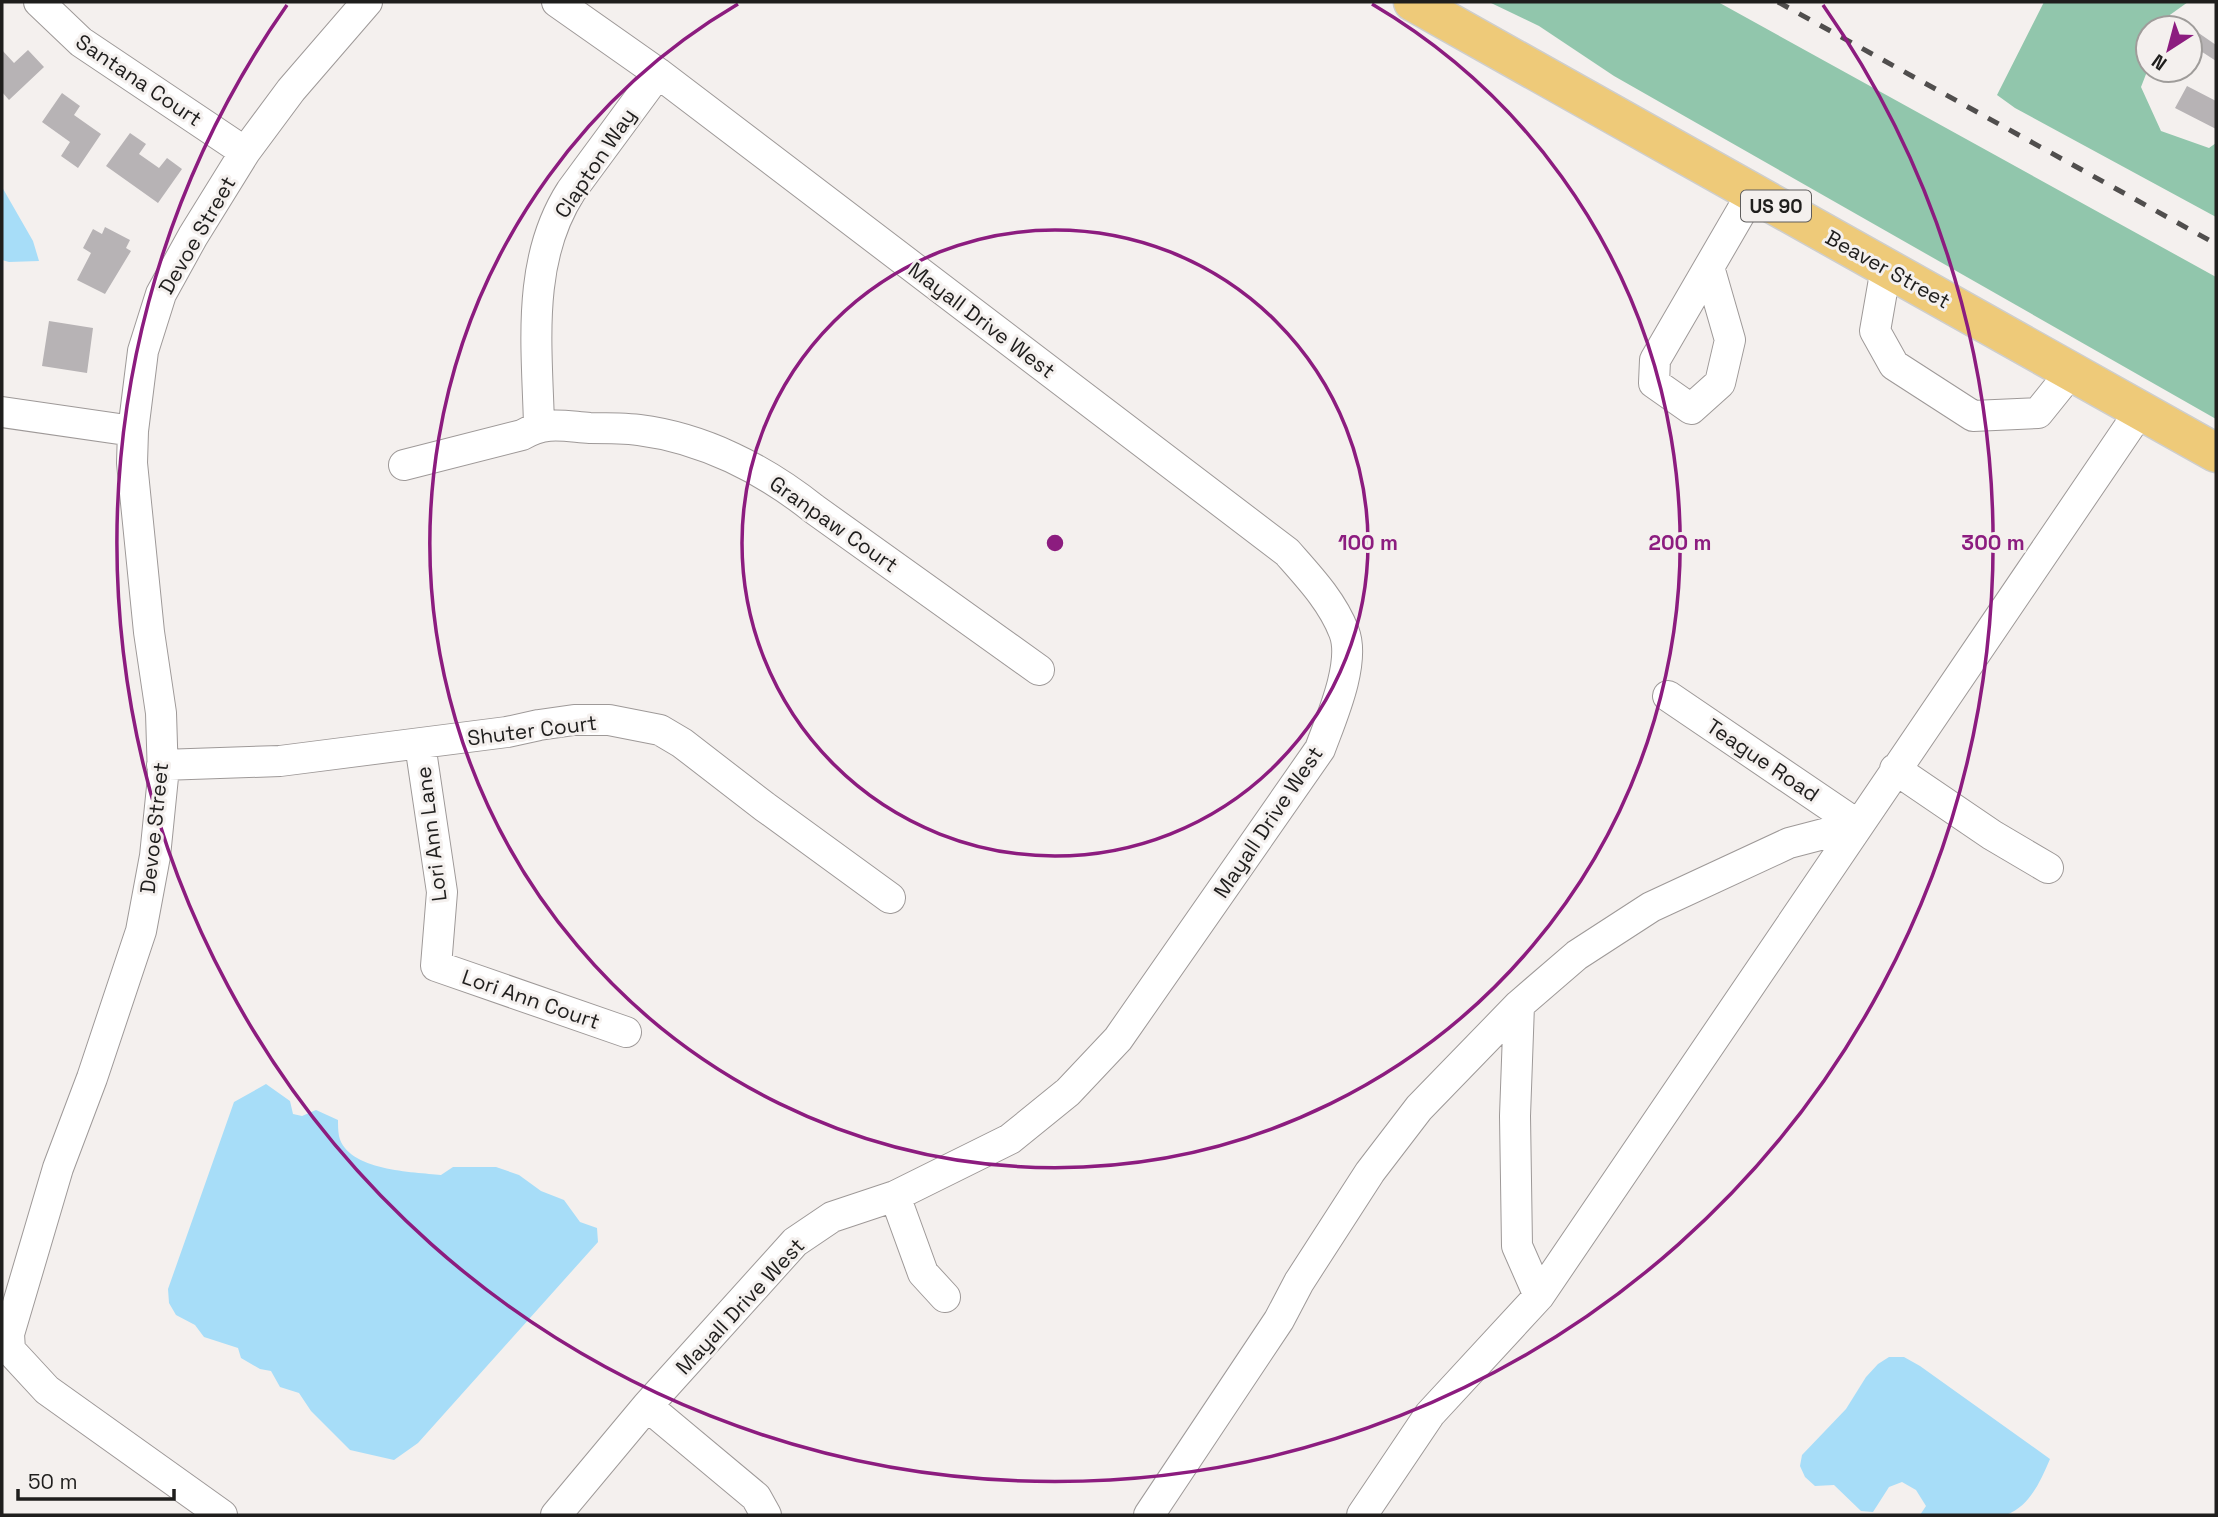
<svg xmlns="http://www.w3.org/2000/svg" width="2218" height="1517" font-family="'Space Grotesk',sans-serif">
<style>
.forest{fill:#91c6ac}
.water{fill:#a7ddf8}
.building{fill:#b7b3b5}
.lines{fill:none;stroke-linecap:round;stroke-linejoin:round}
.minor-casing{stroke:#9e9998;stroke-width:32}
.major-casing{stroke:#cececd;stroke-width:41}
.minor{stroke:#fff;stroke-width:30}
.major{stroke:#eeca79;stroke-width:38}
.rail{stroke:#504e4d;stroke-width:5;stroke-dasharray:12 12;stroke-linecap:butt}
.ring{fill:none;stroke:#8c1c7f;stroke-width:3.5}
.labels{text-anchor:middle;dominant-baseline:central;stroke-width:6;stroke-linejoin:round;paint-order:stroke}
.shield{fill:#f4f0ee;stroke:#5f5d5c;stroke-width:2}
.shield-label{font-size:19px;font-weight:bold;fill:#1f1e1d}
.street-label{font-size:21px;fill:#1f1e1d;stroke:#f4f0ee}
.centre{fill:#8c1c7f;stroke:#f4f0ee;stroke-width:3.5}
.ring-label{font-size:21px;text-anchor:middle;font-weight:bold;fill:#8c1c7f;stroke:#f4f0ee;stroke-width:6;stroke-linejoin:round;paint-order:stroke}
</style>
<rect width="100%" height="100%" fill="#f4f0ee"/>
<path class="forest" d="M 1489,2 L 1718,2 L 2216,277 L 2216,419 L 1614,76 L 1539,26 Z
M 2044,2 L 2188,2 L 2167,17 L 2163,28 L 2148,28 L 2148,69 L 2141,87 L 2161,131 L 2209,148 L 2216,143 L 2216,217 L 2015,108 L 1997,95 Z"/>
<path class="water" d="M 2,187 L 33,241 L 39,261 L 9,262 L 2,260 Z
M 266,1084 L 290,1101 L 293,1114 L 302,1116 L 316,1110 L 338,1120 C 338,1125 338,1131 339,1136 C 347,1171 414,1172 441,1175 L 453,1167 L 496,1167 L 519,1175 L 541,1191 L 564,1200 L 580,1222 L 597,1228 L 598,1242 L 418,1443 L 394,1460 L 350,1450 L 311,1411 L 299,1393 L 280,1387 L 271,1371 L 260,1369 L 241,1358 L 238,1348 L 204,1337 L 195,1325 L 176,1315 L 169,1303 L 168,1289 L 234,1102 Z
M 1889,1357 L 1904,1357 L 1920,1366 L 2050,1459 C 2040,1482 2030,1506 2006,1515 L 1920,1515 L 1926,1506 L 1916,1490 L 1902,1482 L 1889,1487 L 1873,1512 L 1861,1511 L 1834,1485 L 1815,1486 L 1805,1477 L 1800,1466 L 1802,1455 L 1846,1409 L 1866,1377 L 1878,1364 Z"/>
<path class="building" d="M 2190,27 L 2216,45 L 2216,61 L 2190,44 Z
M 2,50 L 14,63 L 28,50 L 44,67 L 9,100 L 2,92 Z
M 2187,86 L 2216,101 L 2216,129 L 2175,108 Z
M 62,93 L 80,106 L 74,115 L 101,134 L 78,168 L 61,156 L 70,142 L 42,122 Z
M 130,133 L 146,144 L 139,154 L 159,168 L 167,158 L 182,169 L 158,203 L 106,166 Z
M 105,227 L 130,240 L 126,248 L 131,251 L 105,294 L 77,280 L 91,253 L 83,248 L 93,229 L 102,234 Z
M 49,321 L 93,328 L 87,373 L 42,366 Z"/>
<g class="lines">
<g class="minor-casing">
<path id="minor" d="M 39,2 L 81,42 L 245,152
M 1709,267 L 1730,340 L 1720,383 L 1691,409 L 1654,383 L 1655,360 L 1752,193
M 1886,268 L 1875,331 L 1894,365 L 1973,416 L 2038,413 L 2071,372
M 2,412 L 133,431
M 539,425 C 537,346 526,261 571,191 L 658,73
M 404,465 L 522,435 C 546,421 562,426 590,428 C 606,428 623,428 639,430 C 703,438 764,469 814,509 L 1039,670
M 1668,696 L 1858,825
M 420,744 L 442,892 L 436,966 L 626,1032
M 162,765 L 280,761 L 507,732 L 539,725 L 574,720 L 609,720 L 660,730 L 682,743 L 765,807 L 890,898
M 1895,769 L 1992,835 L 2048,868
M 1519,1005 L 1515,1116 L 1517,1246 L 1539,1296
M 895,1196 L 923,1273 L 945,1297
M 647,1406 L 756,1497 L 766,1515
M 222,1515 L 47,1390 L 10,1350 L 9,1334 L 58,1168 L 92,1078 L 141,931 L 155,856 L 163,777 L 161,713 L 149,632 L 132,463 L 133,431 L 143,351 L 161,294 L 193,236 L 245,152 L 291,90 L 367,2
M 556,1515 L 647,1406 L 795,1242 L 832,1217 L 895,1196 L 1010,1139 L 1068,1092 L 1118,1039 L 1320,749 C 1331,719 1356,663 1344,632 C 1332,601 1309,577 1287,552 L 658,73 L 557,2
M 1149,1515 L 1279,1320 L 1299,1282 L 1370,1172 L 1419,1108 L 1519,1005 L 1577,955 L 1651,907 L 1789,843 L 1858,825
M 1362,1515 L 1430,1414 L 1539,1296 L 2140,411"/>
</g>
<g class="major-casing">
<path id="major" d="M 1413,2 L 2216,453"/>
</g>
<use href="#minor" class="minor"/>
<use href="#major" class="major"/>
<path class="rail" d="M 1778,2 L 2216,244"/>
</g>
<g class="ring">
<circle cx="1055" cy="543" r="313"/>
<path d="M1372 4A625 625 0 1 1 738 4"/>
<path d="M1823 5A938 938 0 1 1 287 5"/>
</g>
<g class="labels">
<rect class="shield" x="1741" y="190.5" width="70" height="31" rx="5"/>
<g class="shield-label">
<text x="1776" y="206">US 90</text>
</g>
<g class="street-label">
<text transform="translate(139 80) rotate(34)">Santana Court</text>
<text transform="translate(595 163) rotate(-56)">Clapton Way</text>
<text transform="translate(197 235) rotate(-60)">Devoe Street</text>
<text transform="translate(1888 269) rotate(29)">Beaver Street</text>
<text transform="translate(982 320) rotate(37)">Mayall Drive West</text>
<text transform="translate(834 524) rotate(35)">Granpaw Court</text>
<text transform="translate(532 730) rotate(-7)">Shuter Court</text>
<text transform="translate(1763 760) rotate(34)">Teague Road</text>
<text transform="translate(1268 822) rotate(-56)">Mayall Drive West</text>
<text transform="translate(154 828) rotate(-84)">Devoe Street</text>
<text transform="translate(431 834) rotate(-97)">Lori Ann Lane</text>
<text transform="translate(531 999) rotate(19)">Lori Ann Court</text>
<text transform="translate(740 1306) rotate(-47)">Mayall Drive West</text>
</g>
</g>
<circle cx="1055" cy="543" r="10" class="centre"/>
<g class="ring-label">
<text x="1368" y="550">100 m</text>
<text x="1680" y="550">200 m</text>
<text x="1993" y="550">300 m</text>
</g>
<rect width="2218" height="1517" fill="none" stroke="#1f1e1d" stroke-width="7"/>
<g transform="translate(2169 49) rotate(216)"><circle r="33" fill="#f4f0ee" stroke="#9f9c9a" stroke-width="2"/>
<path d="M0-5L12 26L0 18L-12 26Z" fill="#8c1c7f"/>
<text y="-10" font-size="19" font-weight="bold" text-anchor="middle" fill="#1f1e1d">N</text>
</g>
<path d="M18 1489v10h156v-10" fill="none" stroke="#1f1e1d" stroke-width="3.5"/>
<text x="28" y="1489" font-size="21" fill="#1f1e1d" stroke="#f4f0ee" stroke-width="5" paint-order="stroke">50 m</text>
</svg>
